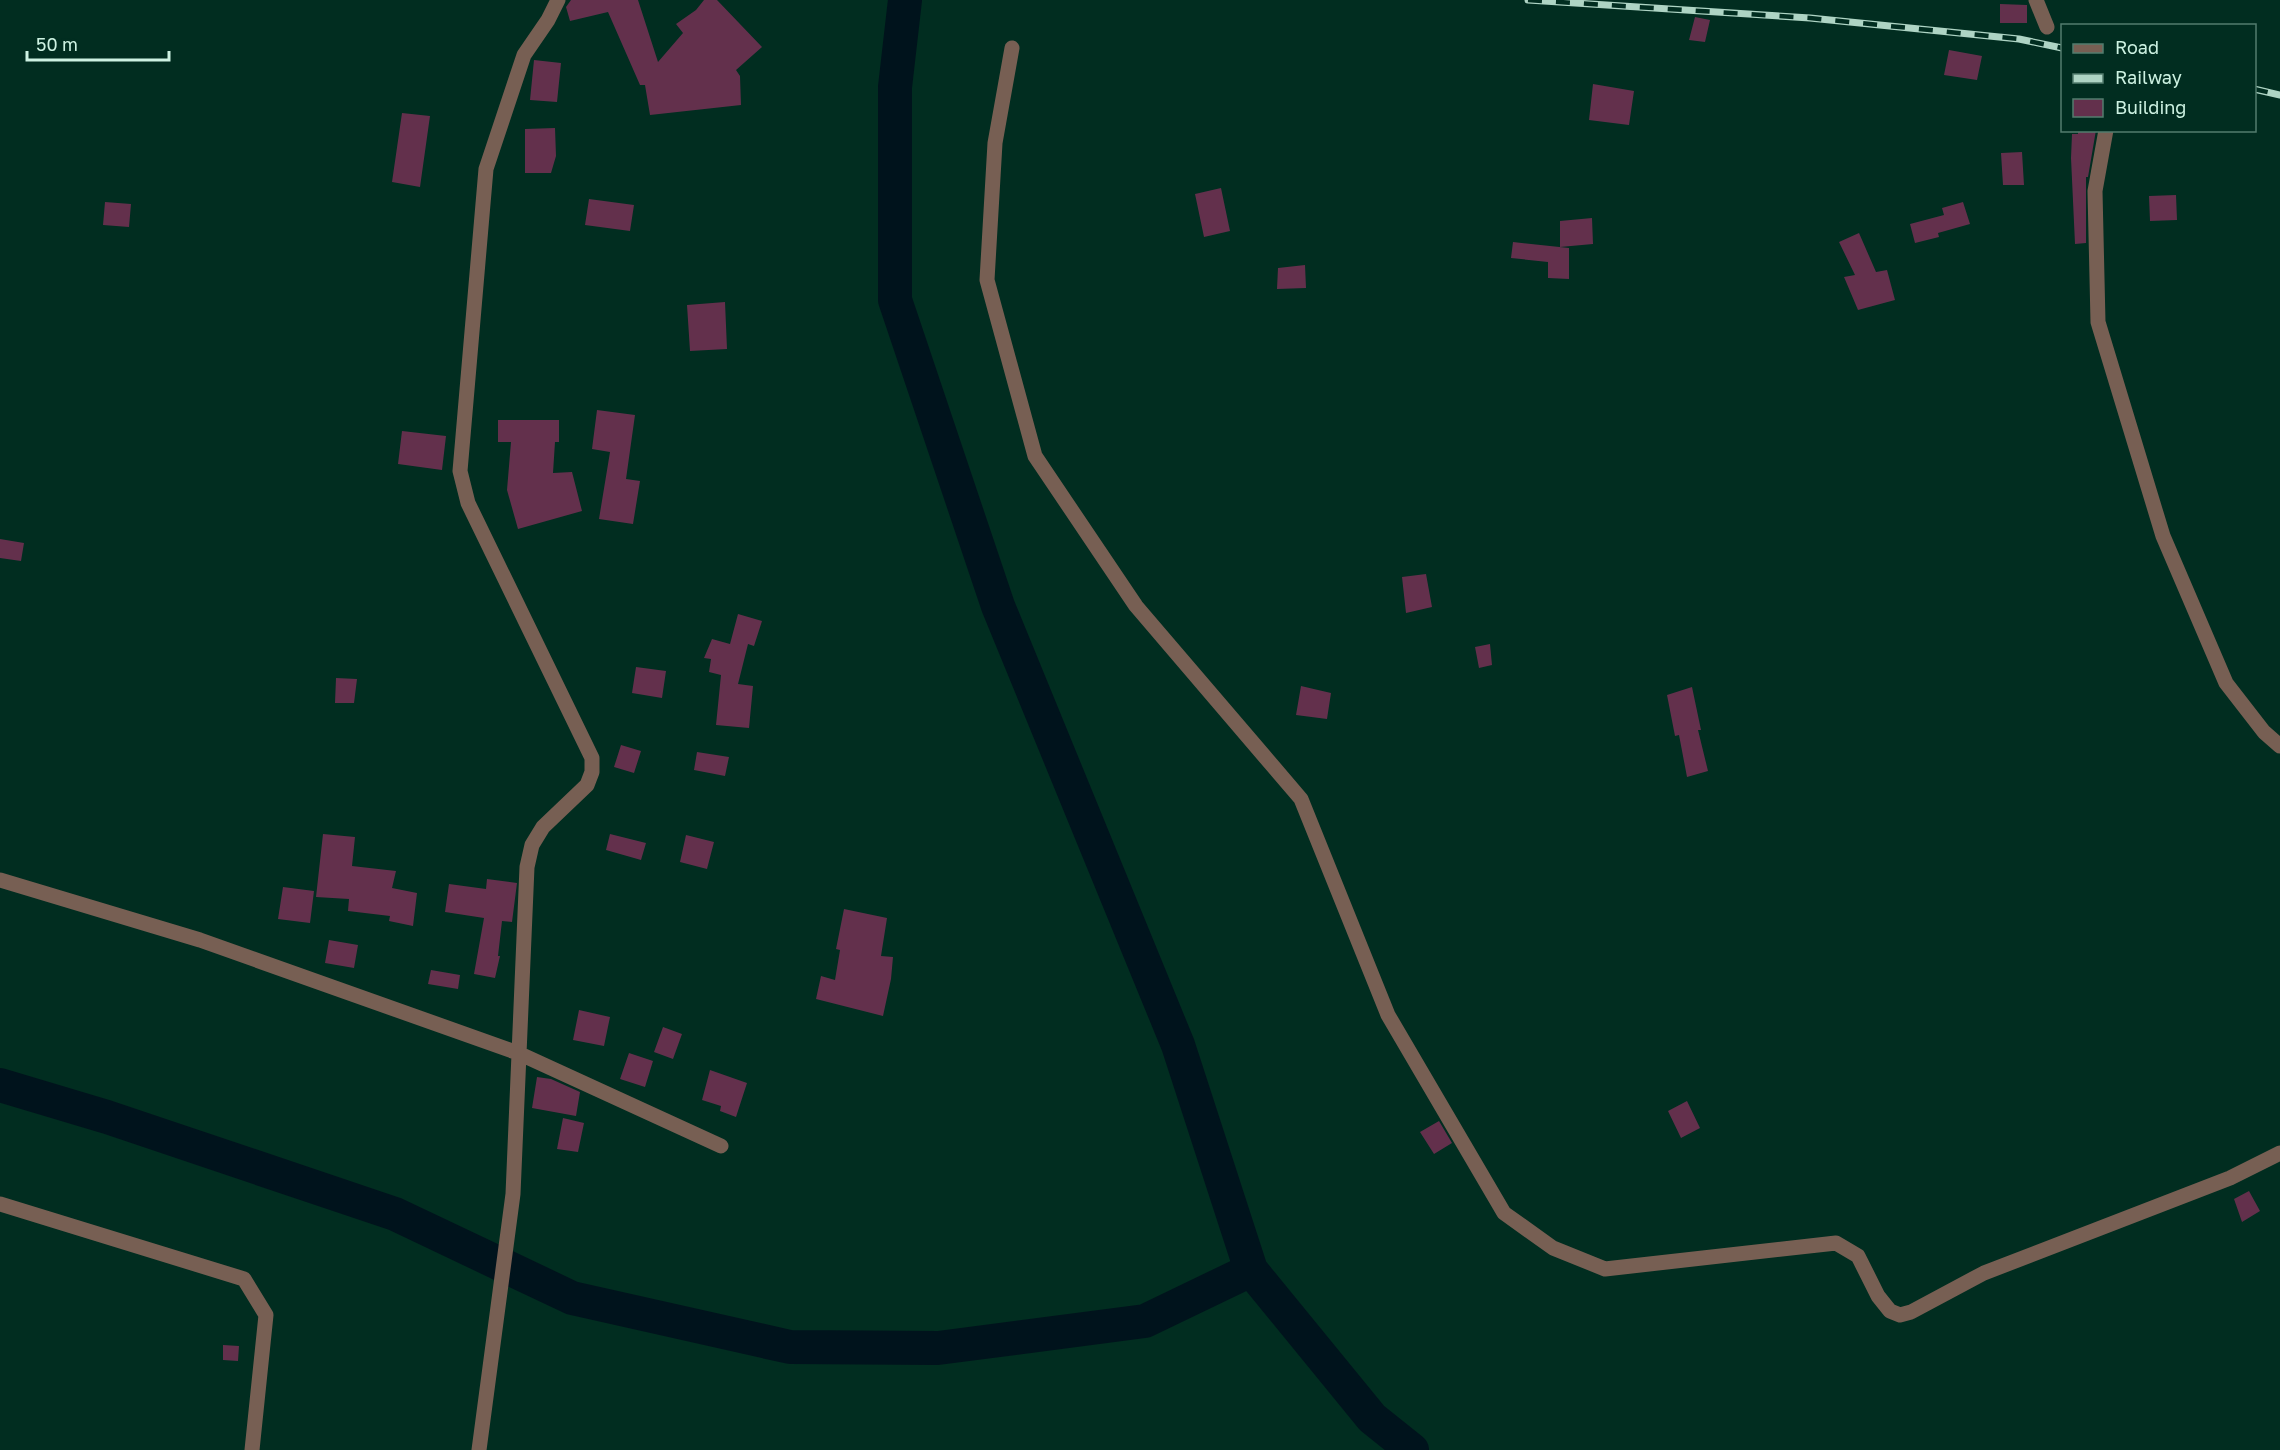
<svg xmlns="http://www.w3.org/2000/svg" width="2280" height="1450" font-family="'Golos Text',sans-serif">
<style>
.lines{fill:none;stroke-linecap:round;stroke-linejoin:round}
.river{stroke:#00131c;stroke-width:34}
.building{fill:#63304c}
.street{stroke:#775f53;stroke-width:15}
.rail-casing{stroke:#aed4c4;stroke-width:7}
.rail{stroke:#012d20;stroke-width:4.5;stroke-dasharray:14;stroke-linecap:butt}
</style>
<rect width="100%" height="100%" fill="#012d20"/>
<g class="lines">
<path class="river" d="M 905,0 L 895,87 L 895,300 L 998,606 L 1178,1045 L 1251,1270 L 1372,1418 L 1412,1450
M 0,1085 L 107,1117 L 395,1214 L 572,1298 L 790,1347 L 938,1348 L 1145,1321 L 1251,1270"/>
</g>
<path class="building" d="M 571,0 L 638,0 L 658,62 L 683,33 L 676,24 L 696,10 L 704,0 L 717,0 L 762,47 L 736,70 L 740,76 L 741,105 L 650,115 L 645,85 L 640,85 L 608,12 L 570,21 L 566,7 Z
M 2000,4 L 2027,5 L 2027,23 L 2000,23 Z
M 1695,17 L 1710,20 L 1705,42 L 1689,40 Z
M 1949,50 L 1982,56 L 1977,80 L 1944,75 Z
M 534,60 L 561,63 L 557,102 L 530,100 Z
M 1593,84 L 1634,91 L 1629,125 L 1589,120 Z
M 402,113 L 430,116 L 420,187 L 392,182 Z
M 555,128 L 556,156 L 551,173 L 525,173 L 525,129 Z
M 2078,130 L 2096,130 L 2088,177 L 2086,177 L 2086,243 L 2075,244 L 2071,158 L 2072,134 L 2078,134 Z
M 2022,152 L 2024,185 L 2003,185 L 2001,153 Z
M 1221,188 L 1230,231 L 1204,237 L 1195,194 Z
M 2176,195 L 2177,220 L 2150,221 L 2149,196 Z
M 589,199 L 634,205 L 630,231 L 585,225 Z
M 105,202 L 131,204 L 129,227 L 103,225 Z
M 1963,202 L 1970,224 L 1938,233 L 1939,237 L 1915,243 L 1910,224 L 1944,215 L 1942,208 Z
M 1592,218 L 1593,244 L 1560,247 L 1560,221 Z
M 1859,233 L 1876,272 L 1887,270 L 1895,300 L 1858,310 L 1844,277 L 1855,275 L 1839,242 Z
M 1513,242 L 1569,248 L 1569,279 L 1548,278 L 1548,262 L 1511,258 Z
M 1305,265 L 1306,288 L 1277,289 L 1278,268 Z
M 725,302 L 727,349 L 690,351 L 687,305 Z
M 597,410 L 635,415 L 626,479 L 640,481 L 633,524 L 599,519 L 610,452 L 592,449 Z
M 498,420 L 559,420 L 559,442 L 555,442 L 553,473 L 572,472 L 582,511 L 518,529 L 507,490 L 511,442 L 498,442 Z
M 402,431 L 446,436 L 442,470 L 398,464 Z
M 0,539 L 24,543 L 21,561 L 0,558 Z
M 1426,574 L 1432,607 L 1406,613 L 1402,577 Z
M 738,614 L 762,621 L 754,646 L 748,644 L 738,684 L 753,686 L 749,728 L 716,725 L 721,675 L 709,672 L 711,659 L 704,658 L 712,639 L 730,644 Z
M 1490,644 L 1492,665 L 1479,668 L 1475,647 Z
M 636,667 L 666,671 L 662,698 L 632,693 Z
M 336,678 L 357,679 L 354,703 L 335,703 Z
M 1301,686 L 1331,693 L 1327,719 L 1296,715 Z
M 1692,687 L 1701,730 L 1698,730 L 1708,771 L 1687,777 L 1679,735 L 1675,736 L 1667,695 Z
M 621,745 L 641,751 L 634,773 L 614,767 Z
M 697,752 L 729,757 L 725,776 L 694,770 Z
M 323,834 L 355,837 L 352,866 L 396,871 L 392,888 L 417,893 L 413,926 L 389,921 L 390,916 L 348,911 L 349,899 L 316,897 Z
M 610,834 L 646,843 L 641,860 L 606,850 Z
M 686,835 L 714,842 L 707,869 L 680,862 Z
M 487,879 L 517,883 L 512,922 L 502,921 L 498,956 L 500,956 L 495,978 L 474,974 L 484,918 L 445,912 L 449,884 L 486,889 Z
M 283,887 L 314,891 L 310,923 L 278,919 Z
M 844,909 L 887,918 L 881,956 L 893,957 L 891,979 L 883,1016 L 816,999 L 821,976 L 835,980 L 840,950 L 836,949 Z
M 329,940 L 358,945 L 354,968 L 325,963 Z
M 431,970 L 460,975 L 458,989 L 428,984 Z
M 579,1010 L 610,1017 L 604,1046 L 573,1040 Z
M 663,1027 L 682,1034 L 673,1059 L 654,1052 Z
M 629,1053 L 653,1061 L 645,1087 L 620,1079 Z
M 710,1070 L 747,1083 L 736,1117 L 720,1111 L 721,1106 L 702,1100 Z
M 537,1077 L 551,1079 L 580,1092 L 576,1116 L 532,1108 Z
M 1687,1101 L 1700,1128 L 1681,1138 L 1668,1111 Z
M 563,1118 L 584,1123 L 578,1152 L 557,1149 Z
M 1439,1121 L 1452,1143 L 1434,1154 L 1420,1132 Z
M 2249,1191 L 2260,1211 L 2242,1222 L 2234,1199 Z
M 223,1345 L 239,1346 L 238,1361 L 223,1360 Z"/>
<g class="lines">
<path class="street" d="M 2036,0 L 2047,27
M 1012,48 L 995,143 L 987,280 L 1035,456 L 1136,606 L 1301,799 L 1388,1015 L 1504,1213 L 1553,1248 L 1605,1269 L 1836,1243 L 1858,1256 L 1878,1296 L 1890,1311 L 1900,1315 L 1911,1312 L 1984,1273 L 2230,1178 L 2280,1153
M 2106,130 L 2095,191 L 2098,322 L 2163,536 L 2226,683 L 2264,732 L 2280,746
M 0,880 L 200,940 L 518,1053 L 721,1146
M 0,1204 L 244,1279 L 266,1315 L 252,1450
M 479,1450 L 513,1194 L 527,867 L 532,845 L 543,827 L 587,785 L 592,772 L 592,758 L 468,503 L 460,471 L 486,169 L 524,55 L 548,20 L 558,0"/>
<g class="rail-casing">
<path id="rail" d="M 1528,0 L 1810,18 L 2019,39 L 2062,48
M 2254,89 L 2280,95"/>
</g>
<use href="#rail" class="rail"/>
</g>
<rect x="2061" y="24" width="195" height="108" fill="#012d20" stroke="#537c6e" stroke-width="1.5"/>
<rect x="2073" y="44" width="30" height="9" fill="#775f53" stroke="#537c6e" stroke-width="1.5"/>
<text x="2115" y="54" font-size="18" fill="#cdf2e2">Road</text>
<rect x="2073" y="74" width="30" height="9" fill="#aed4c4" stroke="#537c6e" stroke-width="1.5"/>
<text x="2115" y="84" font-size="18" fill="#cdf2e2">Railway</text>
<rect x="2073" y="99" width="30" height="18" fill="#63304c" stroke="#537c6e" stroke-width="1.5"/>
<text x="2115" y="114" font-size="18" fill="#cdf2e2">Building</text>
<path d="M27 51v9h142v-9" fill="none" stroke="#cdf2e2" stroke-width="3"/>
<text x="36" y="51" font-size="18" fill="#cdf2e2" stroke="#012d20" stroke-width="4.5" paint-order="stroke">50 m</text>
</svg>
